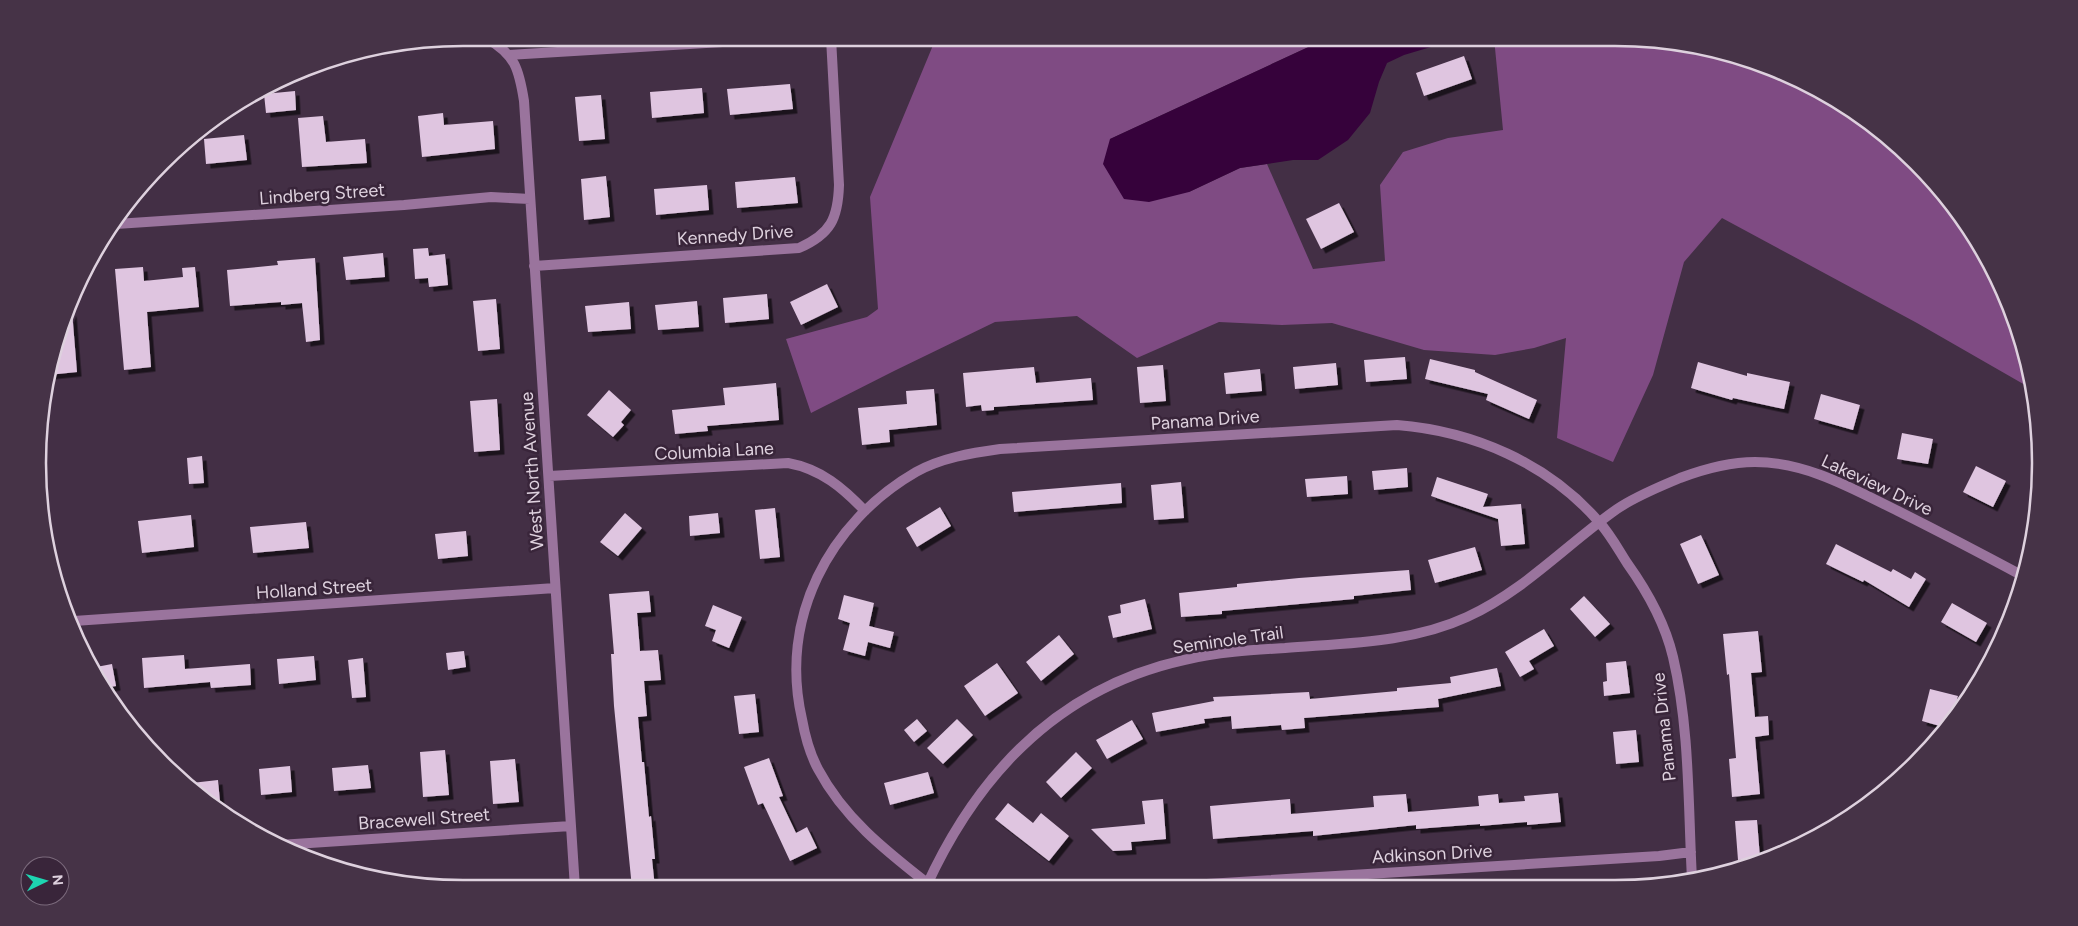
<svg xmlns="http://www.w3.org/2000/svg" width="2078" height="926" font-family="Figtree,sans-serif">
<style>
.green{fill:#7f4b83}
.water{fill:#36023b}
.building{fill:#dfc5e0;filter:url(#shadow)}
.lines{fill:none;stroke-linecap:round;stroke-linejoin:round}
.minor{stroke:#9a749d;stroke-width:10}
.labels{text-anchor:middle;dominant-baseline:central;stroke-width:5;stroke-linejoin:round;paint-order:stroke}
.street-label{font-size:18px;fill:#ded1de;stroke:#39253a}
.rim{fill:none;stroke:#ded1de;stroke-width:2.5}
</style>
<defs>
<filter id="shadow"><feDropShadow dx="4.5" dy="4.5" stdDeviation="0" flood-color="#0009"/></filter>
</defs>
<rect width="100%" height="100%" fill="#432f45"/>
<path class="green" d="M 936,38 L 1328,38 L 1110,139 L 1189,192 L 1240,168 L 1267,164 L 1313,269 L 1385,261 L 1380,185 L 1403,152 L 1448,138 L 1503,130 L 1494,38 L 1615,38 L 1752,60 L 1828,95 L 1896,143 L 1953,204 L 1997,275 L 2026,353 L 2032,389 L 1917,323 L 1722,218 L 1684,262 L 1653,375 L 1613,462 L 1557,438 L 1566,338 L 1534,348 L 1495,355 L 1424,350 L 1332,323 L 1282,325 L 1219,322 L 1137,358 L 1077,316 L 995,322 L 894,371 L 811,413 L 786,339 L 867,317 L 878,309 L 870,197 Z"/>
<path class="water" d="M 1328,38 L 1461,38 L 1404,55 L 1387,63 L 1379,82 L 1370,113 L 1348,140 L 1318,160 L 1293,160 L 1240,168 L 1189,192 L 1149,202 L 1124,199 L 1103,164 L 1110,139 Z"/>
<path class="building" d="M 1464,56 L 1472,79 L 1424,96 L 1416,73 Z
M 790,84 L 793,109 L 730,115 L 727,89 Z
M 702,88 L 704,113 L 652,118 L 650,92 Z
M 295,91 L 296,110 L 266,113 L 264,94 Z
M 601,95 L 605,139 L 579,141 L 575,97 Z
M 443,113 L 444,125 L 493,121 L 495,149 L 422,157 L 418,116 Z
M 323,116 L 326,142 L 365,139 L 367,163 L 302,167 L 298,118 Z
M 244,135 L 247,160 L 206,164 L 204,139 Z
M 606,176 L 610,217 L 584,220 L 581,179 Z
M 795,177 L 798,203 L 737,208 L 735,182 Z
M 707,185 L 709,210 L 656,215 L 654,189 Z
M 1339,203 L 1354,232 L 1321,249 L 1306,219 Z
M 428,248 L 429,256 L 445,254 L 448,285 L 429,287 L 428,278 L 415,279 L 413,249 Z
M 383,253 L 385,277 L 346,280 L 343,257 Z
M 315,258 L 320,340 L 306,342 L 302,303 L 281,305 L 281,302 L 230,306 L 227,270 L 278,265 L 277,261 Z
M 143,267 L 144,281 L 183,277 L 182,268 L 195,267 L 199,307 L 147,312 L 151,367 L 124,370 L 115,269 Z
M 827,284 L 838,307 L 801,325 L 790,302 Z
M 767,294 L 769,319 L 725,323 L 723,298 Z
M 496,299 L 500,349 L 478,351 L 473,301 Z
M 697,301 L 699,327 L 658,330 L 655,305 Z
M 629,302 L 631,329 L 588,332 L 585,306 Z
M 72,311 L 77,372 L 48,375 Z
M 1405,357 L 1407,379 L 1366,382 L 1364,360 Z
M 1430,359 L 1475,370 L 1475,372 L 1537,400 L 1529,419 L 1486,400 L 1488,394 L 1425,379 Z
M 1698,362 L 1747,376 L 1747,373 L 1790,382 L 1784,409 L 1733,398 L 1732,400 L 1691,388 Z
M 1336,363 L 1338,385 L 1295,389 L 1293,367 Z
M 1163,365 L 1166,401 L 1140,403 L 1137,367 Z
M 1034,367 L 1036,383 L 1091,378 L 1093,400 L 994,407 L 994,410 L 982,411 L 981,405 L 966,407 L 963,373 Z
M 1260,369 L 1262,391 L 1226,394 L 1224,373 Z
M 776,383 L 779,420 L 707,426 L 708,431 L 675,434 L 672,410 L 725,405 L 723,388 Z
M 934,389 L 937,425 L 889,430 L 890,442 L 862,445 L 858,408 L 907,404 L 906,391 Z
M 609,390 L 631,410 L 621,422 L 624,425 L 613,437 L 587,415 Z
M 1821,394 L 1860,405 L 1853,430 L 1814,419 Z
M 497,399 L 500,450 L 474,452 L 470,401 Z
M 1902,433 L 1933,439 L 1928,464 L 1897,459 Z
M 202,456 L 204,483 L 189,484 L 187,458 Z
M 1976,466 L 2006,481 L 1993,507 L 1963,492 Z
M 1407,468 L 1408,487 L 1374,490 L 1372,471 Z
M 1347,476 L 1348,494 L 1307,497 L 1305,479 Z
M 1437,477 L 1488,494 L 1483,507 L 1521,504 L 1525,544 L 1501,546 L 1498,519 L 1431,496 Z
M 1181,482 L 1184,518 L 1154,520 L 1151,485 Z
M 1121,483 L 1122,503 L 1014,512 L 1012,492 Z
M 940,507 L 951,526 L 917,547 L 906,528 Z
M 775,508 L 780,557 L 760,559 L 755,510 Z
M 625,513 L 642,528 L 618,556 L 600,542 Z
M 718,513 L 720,533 L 690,536 L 689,516 Z
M 191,515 L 194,547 L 142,553 L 138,521 Z
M 306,522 L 309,548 L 253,553 L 250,527 Z
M 466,531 L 468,556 L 438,559 L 435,534 Z
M 1701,535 L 1719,575 L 1698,584 L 1680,544 Z
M 1836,544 L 1891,572 L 1893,569 L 1911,579 L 1915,572 L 1926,579 L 1909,607 L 1864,580 L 1863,582 L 1826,564 Z
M 1475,547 L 1482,570 L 1435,583 L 1428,560 Z
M 1409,570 L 1411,590 L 1354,596 L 1354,599 L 1222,611 L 1222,614 L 1181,617 L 1179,593 L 1237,587 L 1237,584 L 1299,578 Z
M 649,591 L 651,612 L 637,613 L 640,651 L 658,650 L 661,680 L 644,681 L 647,716 L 638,717 L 642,762 L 644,762 L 649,817 L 651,816 L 655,859 L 652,859 L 655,888 L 632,888 L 614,706 L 611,654 L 614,654 L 609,594 Z
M 844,595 L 874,603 L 869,626 L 894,632 L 890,648 L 868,642 L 865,656 L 843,650 L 850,623 L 838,619 Z
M 1584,596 L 1610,624 L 1595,637 L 1570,609 Z
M 1145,599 L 1152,629 L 1113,638 L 1108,616 L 1121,613 L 1120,605 Z
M 1952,603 L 1987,623 L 1976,642 L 1941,622 Z
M 713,605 L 742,617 L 729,648 L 712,641 L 716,630 L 705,626 Z
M 1544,629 L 1554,646 L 1529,661 L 1534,669 L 1520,677 L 1505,652 Z
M 1758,631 L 1762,672 L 1751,673 L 1755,717 L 1768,716 L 1769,735 L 1755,737 L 1760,794 L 1732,797 L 1729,759 L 1736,758 L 1729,674 L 1727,675 L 1723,634 Z
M 1059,635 L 1074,654 L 1041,681 L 1026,662 Z
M 464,651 L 466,667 L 448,670 L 446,653 Z
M 184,655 L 185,669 L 250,664 L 251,685 L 211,688 L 210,682 L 144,688 L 142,658 Z
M 314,656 L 316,680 L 279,684 L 277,659 Z
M 363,658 L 366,697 L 352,698 L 348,660 Z
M 1626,661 L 1630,693 L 1604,696 L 1603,682 L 1607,681 L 1606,663 Z
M 997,663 L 1018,693 L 985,716 L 964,686 Z
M 112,664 L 116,686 L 104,688 L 95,676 L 91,668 Z
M 1497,668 L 1501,686 L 1438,699 L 1439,707 L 1304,718 L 1305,728 L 1282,730 L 1281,725 L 1232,729 L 1231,716 L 1204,719 L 1205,723 L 1156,732 L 1152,713 L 1214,701 L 1213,697 L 1309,692 L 1310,699 L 1397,691 L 1397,688 L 1451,683 L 1450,677 Z
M 1930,689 L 1958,696 L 1950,724 L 1947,728 L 1922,721 Z
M 755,694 L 759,732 L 739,734 L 734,696 Z
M 917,719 L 927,731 L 914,742 L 904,730 Z
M 957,719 L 973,735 L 943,764 L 927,748 Z
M 1132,720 L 1143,739 L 1107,759 L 1096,740 Z
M 1636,730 L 1639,762 L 1616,764 L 1613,732 Z
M 445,750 L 449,795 L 423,797 L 420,752 Z
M 1076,752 L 1092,768 L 1061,798 L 1046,782 Z
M 769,758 L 783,796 L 779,797 L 796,833 L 807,827 L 817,848 L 790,861 L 763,803 L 758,805 L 744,767 Z
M 515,759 L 519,802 L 493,804 L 490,761 Z
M 368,765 L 371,788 L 334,791 L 332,768 Z
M 290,766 L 292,792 L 261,795 L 259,769 Z
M 928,772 L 934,793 L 890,805 L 884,783 Z
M 218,780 L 220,802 L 210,803 L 183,784 Z
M 1558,793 L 1561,822 L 1527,825 L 1527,822 L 1480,826 L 1480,824 L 1416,829 L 1416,825 L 1313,836 L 1313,831 L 1213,839 L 1210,806 L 1290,799 L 1291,814 L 1374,807 L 1373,796 L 1406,794 L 1408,812 L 1479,806 L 1478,796 L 1498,794 L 1499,803 L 1525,801 L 1524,796 Z
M 1163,799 L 1166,839 L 1131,842 L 1132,850 L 1113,851 L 1091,829 L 1145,824 L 1142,801 Z
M 1008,803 L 1033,823 L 1041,813 L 1069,836 L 1049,861 L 995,819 Z
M 1757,820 L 1760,858 L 1738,860 L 1735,821 Z"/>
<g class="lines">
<path class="minor" d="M 486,38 C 515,54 519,69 524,101 L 575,888
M 508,55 L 789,38
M 116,224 L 404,205 L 491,197 L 530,199
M 534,266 L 799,248 C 831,234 838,218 839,185 L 831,38
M 549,476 L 788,463 C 821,469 843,488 865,511
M 74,621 L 555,588
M 279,845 L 571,826
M 1174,886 L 1659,856 L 1691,852
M 926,887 C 978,773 1058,688 1184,660 C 1217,652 1251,650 1285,648 C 1346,643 1411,643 1467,617 C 1524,591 1566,545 1617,509 C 1636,496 1659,487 1680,478 C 1704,469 1729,462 1755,462 C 1807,462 1853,489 1898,511 C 1940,532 1982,554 2023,576
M 938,887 L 927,883 C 885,850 844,818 818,769 C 810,754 805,736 802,719 C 779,619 828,523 916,472 C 941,458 971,453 1000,449 L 1397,425 C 1473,431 1548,463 1599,522 C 1610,534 1618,549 1627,563 C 1647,591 1665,623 1673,657 C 1690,729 1688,806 1692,879"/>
</g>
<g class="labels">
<g class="street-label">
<text transform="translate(322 194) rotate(-4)">Lindberg Street</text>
<text transform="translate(735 235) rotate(-4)">Kennedy Drive</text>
<text transform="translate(1205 420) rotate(-4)">Panama Drive</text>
<text transform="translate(714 451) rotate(-3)">Columbia Lane</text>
<text transform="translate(532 471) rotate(-94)">West North Avenue</text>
<text transform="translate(1877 485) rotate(25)">Lakeview Drive</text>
<text transform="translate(314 589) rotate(-4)">Holland Street</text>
<text transform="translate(1228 640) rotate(-8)">Seminole Trail</text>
<text transform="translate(1664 727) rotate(-96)">Panama Drive</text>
<text transform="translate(424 819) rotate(-4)">Bracewell Street</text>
<text transform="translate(1432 854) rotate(-3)">Adkinson Drive</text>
</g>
</g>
<path d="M0 0H2078V926H0ZM463 46H1615A417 417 0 0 1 2032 463V463A417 417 0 0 1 1615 880H463A417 417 0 0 1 46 463V463A417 417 0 0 1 463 46Z" fill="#463347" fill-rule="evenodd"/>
<path class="rim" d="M463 46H1615A417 417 0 0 1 2032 463V463A417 417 0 0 1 1615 880H463A417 417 0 0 1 46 463V463A417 417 0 0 1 463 46Z"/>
<g transform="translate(45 881) rotate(85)"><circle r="24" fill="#39253a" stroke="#7b6a7c"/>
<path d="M0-4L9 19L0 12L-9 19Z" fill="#1dd5b1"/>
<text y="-8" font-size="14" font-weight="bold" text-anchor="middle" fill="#ded1de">N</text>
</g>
</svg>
